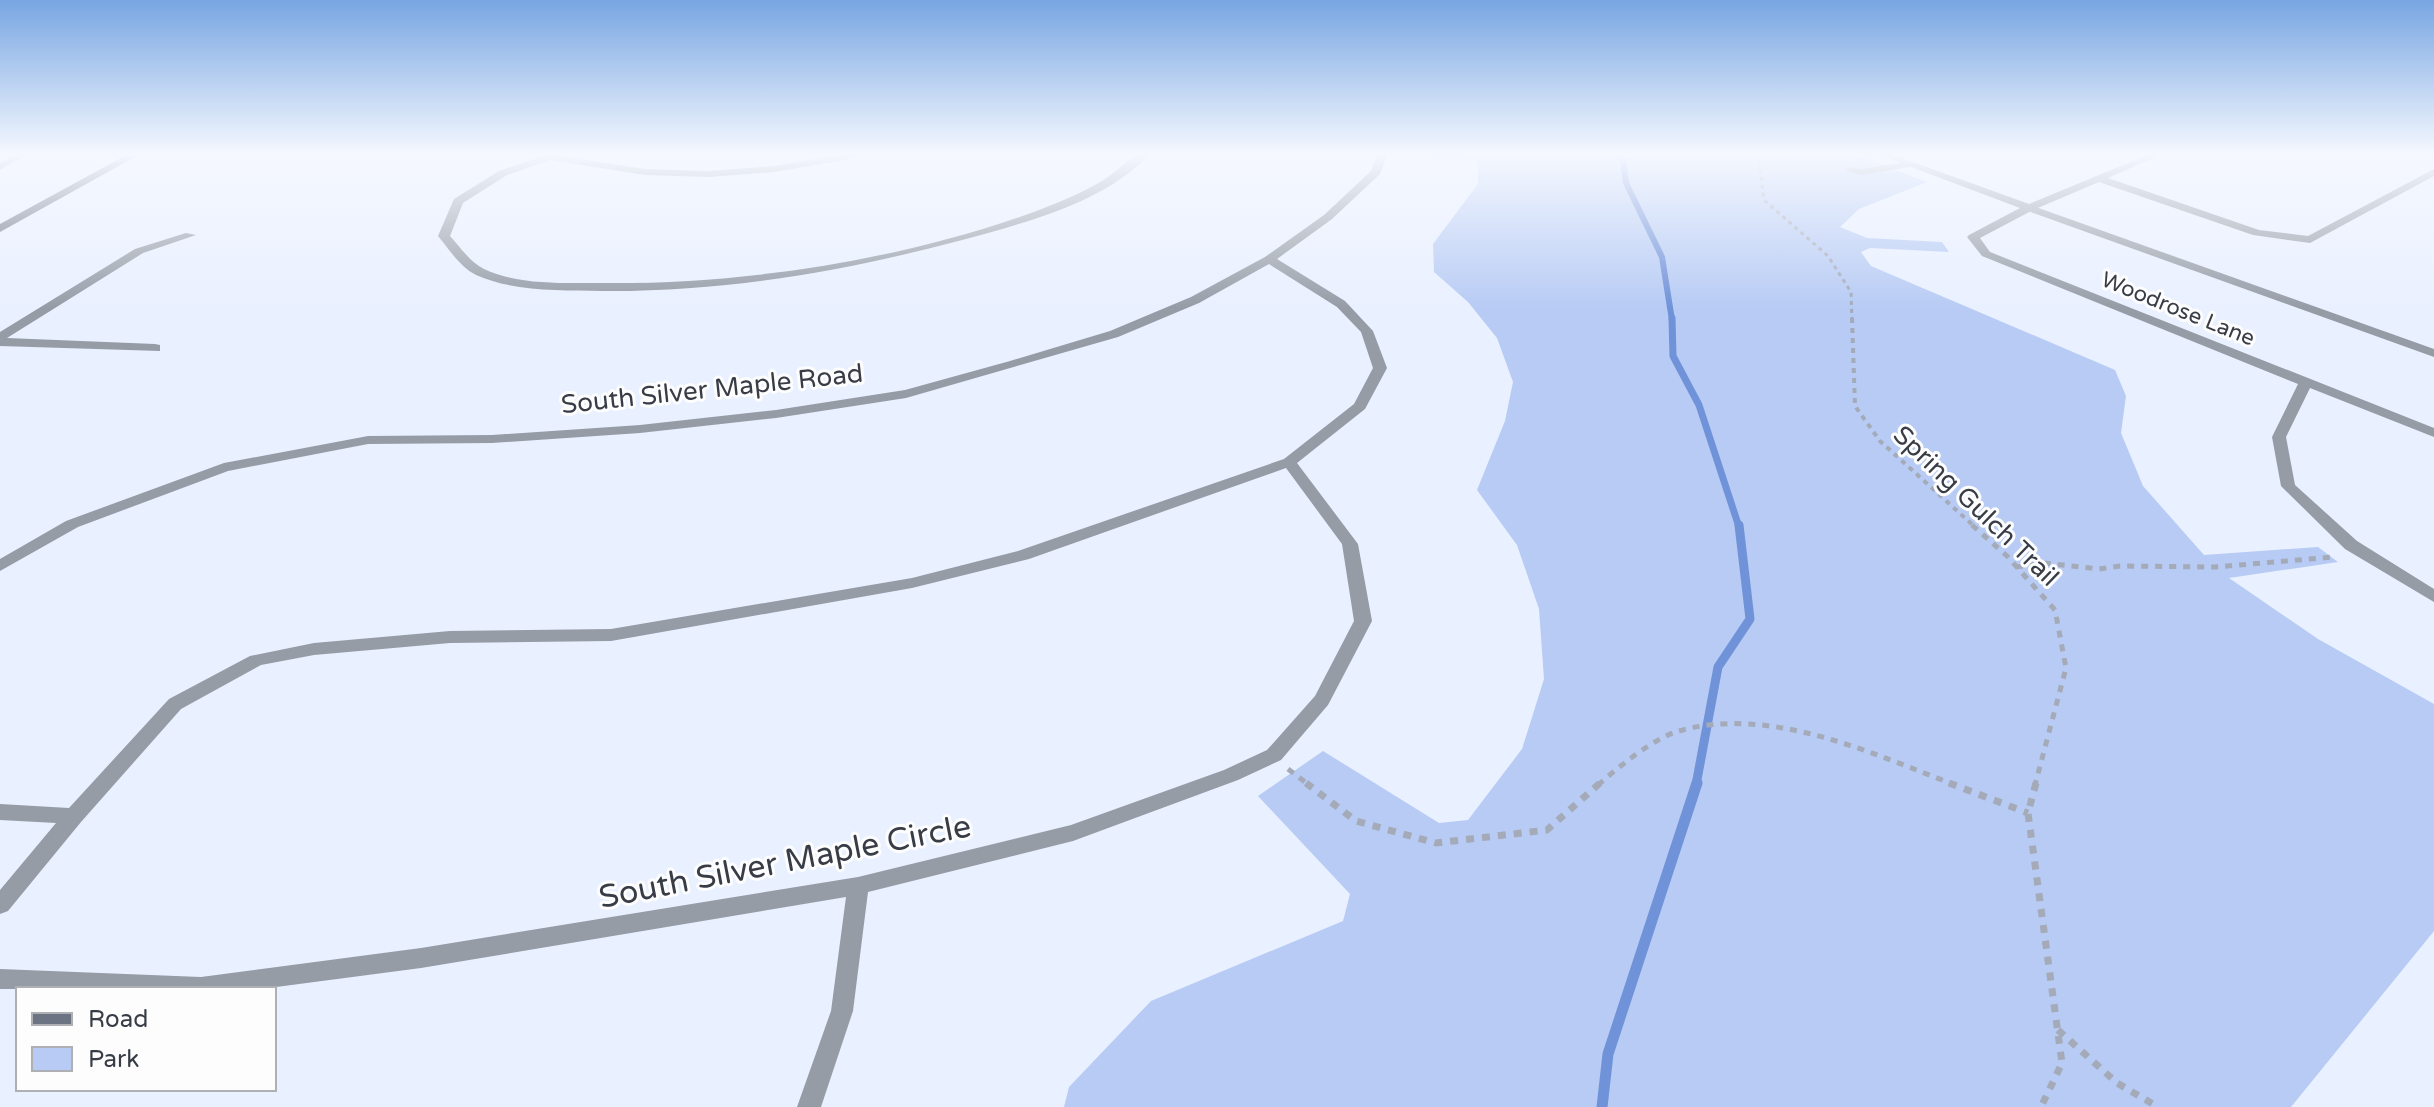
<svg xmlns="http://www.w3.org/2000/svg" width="2434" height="1107" font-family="'Varela Round',sans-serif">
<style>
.green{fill:#b7cbf4}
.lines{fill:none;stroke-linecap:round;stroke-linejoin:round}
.stream-far3{stroke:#7092d8;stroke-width:6}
.stream-far2{stroke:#7092d8;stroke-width:7}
.stream-far1{stroke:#7092d8;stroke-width:9}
.stream{stroke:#7092d8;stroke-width:11}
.path-far3{stroke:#a4aab7;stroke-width:3;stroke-dasharray:4 4;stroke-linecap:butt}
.path-far2{stroke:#a4aab7;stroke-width:4;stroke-dasharray:5 5;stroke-linecap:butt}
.path-far1{stroke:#a4aab7;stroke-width:5;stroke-dasharray:7 7;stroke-linecap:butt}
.path{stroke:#a4aab7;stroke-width:7;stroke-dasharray:8 8;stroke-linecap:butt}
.service{fill:#969ca6;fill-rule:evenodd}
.minor{fill:#969ca6;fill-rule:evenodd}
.tertiary{fill:#969ca6;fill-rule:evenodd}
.secondary{fill:#6c7382;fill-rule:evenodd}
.labels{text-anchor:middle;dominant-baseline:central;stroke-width:6;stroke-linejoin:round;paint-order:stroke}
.far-street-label{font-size:22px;fill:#373c46;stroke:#fdfdfd}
.street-label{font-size:26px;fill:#373c46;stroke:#fdfdfd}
.near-street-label{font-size:32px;fill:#373c46;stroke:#fdfdfd}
</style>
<rect width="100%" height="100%" fill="#e9f0ff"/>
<path class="green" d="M 1407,153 L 1851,153 L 1927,182 L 1859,209 L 1840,227 L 1867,238 L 1942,242 L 1949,252 L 1870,248 L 1861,252 L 1871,266 L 2115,370 L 2126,396 L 2121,433 L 2143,486 L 2204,555 L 2318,547 L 2338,562 L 2229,578 L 2318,639 L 2434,704 L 2434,931 L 2291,1107 L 1064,1107 L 1069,1087 L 1151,1001 L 1343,921 L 1350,894 L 1258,796 L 1323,751 L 1439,823 L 1468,820 L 1522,749 L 1544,679 L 1539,609 L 1517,545 L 1477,490 L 1505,421 L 1513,382 L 1497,338 L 1468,302 L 1434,272 L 1433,244 L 1478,184 L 1478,161 Z"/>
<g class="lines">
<path class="stream-far3" d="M 1617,153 L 1623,161 L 1626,183 L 1662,257 L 1672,320"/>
<path class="stream-far2" d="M 1672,318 L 1673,356 L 1699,405 L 1739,527"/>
<path class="stream-far1" d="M 1696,785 L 1718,667 L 1750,619 L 1739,525"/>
<path class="stream" d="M 1602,1107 L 1608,1054 L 1697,783"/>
<path class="path-far3" d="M 1455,153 L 1511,153
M 1758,153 L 1764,200 L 1828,256 L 1851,292 L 1852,320"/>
<path class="path-far2" d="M 1852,318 L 1855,406 L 1880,441 L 1975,527"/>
<path class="path-far1" d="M 1972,525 L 2007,556 L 2055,610 L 2066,668 L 2035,785
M 2016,567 L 2044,563 L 2099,569 L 2120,566 L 2215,567 L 2334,557
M 1288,769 L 1309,785
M 1598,785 C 1616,769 1655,737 1679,731 C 1770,705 1871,753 1955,785"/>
<path class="path" d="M 1306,783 L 1356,821 L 1436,843 L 1547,830 L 1600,783
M 1949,783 L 2028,813
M 2036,783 L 2028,813 L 2062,1063 L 2041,1107
M 2058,1030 L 2117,1083 L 2158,1107"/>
<path class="service" d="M 20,153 L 30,153 L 0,170 L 0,163 Z
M 1907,162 L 1911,165 L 1910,167 L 1861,175 L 1845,170 L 1849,167 L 1861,169 Z"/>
<path class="minor" d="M 541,153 L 645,169 L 709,171 L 774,166 L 851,153 L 866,153 L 840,161 L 774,172 L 709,177 L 645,175 L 550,160 L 507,175 L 463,203 L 450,236 C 460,247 470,262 484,269 C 518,285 562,283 598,283 C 743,285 903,260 1039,210 C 1062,201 1084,192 1105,179 C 1116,172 1128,159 1139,154 C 1142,152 1148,153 1151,153 C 1104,203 1030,221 966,239 C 847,271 726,292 602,291 C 561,290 514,292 476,275 C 460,267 449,249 438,236 L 454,199 L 499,171 L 543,156 Z
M 1378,153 L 1388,153 L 1380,174 L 1332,219 L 1277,259 L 1345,301 L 1373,331 L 1387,368 L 1365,409 L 1297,463 L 1358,544 L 1372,621 L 1328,705 L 1281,760 L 1238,780 L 1073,841 L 868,892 L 853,1011 L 821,1107 L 797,1107 L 831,1011 L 846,897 L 421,968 L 261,989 L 0,989 L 0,969 L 201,977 L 421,948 L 858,877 L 1071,825 L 1224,770 L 1267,750 L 1315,696 L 1354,621 L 1342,544 L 1286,468 L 1029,559 L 912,588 L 611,641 L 450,643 L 314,655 L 261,665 L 181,709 L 81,822 L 8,911 L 0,914 L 0,890 L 56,823 L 0,820 L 0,804 L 69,808 L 169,699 L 250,656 L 314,643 L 450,631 L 611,629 L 912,578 L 1018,551 L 1284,459 L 1354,404 L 1373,368 L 1361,332 L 1337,307 L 1269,264 L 1199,303 L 1118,337 L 906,398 L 776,418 L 640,433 L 492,443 L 368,444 L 228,471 L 78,527 L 0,571 L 0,559 L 66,521 L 224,463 L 368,436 L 492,435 L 640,425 L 776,410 L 905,390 L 1010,361 L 1110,331 L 1191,297 L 1265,257 L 1324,215 L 1371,171 Z
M 1874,153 L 1888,153 L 2029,204 L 2152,153 L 2165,153 L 2108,178 L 2259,230 L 2308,236 L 2434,169 L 2434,176 L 2310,243 L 2253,235 L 2099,182 L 2033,210 L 1980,238 L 1990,252 L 2434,428 L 2434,437 L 2310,388 L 2286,437 L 2295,485 L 2357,541 L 2434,589 L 2434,602 L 2345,549 L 2281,486 L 2272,437 L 2298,384 L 1982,256 L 1967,237 L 1969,235 L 2020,208 Z
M 186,233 L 196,235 L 143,253 L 7,338 L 155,344 L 160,345 L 160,351 L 0,346 L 0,332 L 135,249 Z"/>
<path class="tertiary" d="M 2025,206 L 2033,206 L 2434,349 L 2434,357 L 2025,210 Z"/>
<path class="secondary" d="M 130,153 L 142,153 L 0,232 L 0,224 Z"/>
</g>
<linearGradient id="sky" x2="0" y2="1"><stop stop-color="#78a6e2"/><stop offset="0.5" stop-color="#f5f8ff"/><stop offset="1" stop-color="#f5f8ff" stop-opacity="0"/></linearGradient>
<rect width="2434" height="308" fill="url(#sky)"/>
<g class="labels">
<g class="far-street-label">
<text transform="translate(2178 309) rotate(22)">Woodrose Lane</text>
</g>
<g class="street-label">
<text transform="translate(712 389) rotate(-6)">South Silver Maple Road</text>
<text transform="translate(1976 506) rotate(44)">Spring Gulch Trail</text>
</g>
<g class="near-street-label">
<text transform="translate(785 862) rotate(-11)">South Silver Maple Circle</text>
</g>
</g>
<rect x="16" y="987" width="260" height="104" fill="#fdfdfd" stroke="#aeb0b4" stroke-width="2"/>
<rect x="32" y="1013" width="40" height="12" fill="#6c7382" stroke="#aeb0b4" stroke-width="2"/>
<text x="88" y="1027" font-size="24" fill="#373c46">Road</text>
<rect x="32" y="1047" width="40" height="24" fill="#b7cbf4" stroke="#aeb0b4" stroke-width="2"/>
<text x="88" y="1067" font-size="24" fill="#373c46">Park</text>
</svg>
